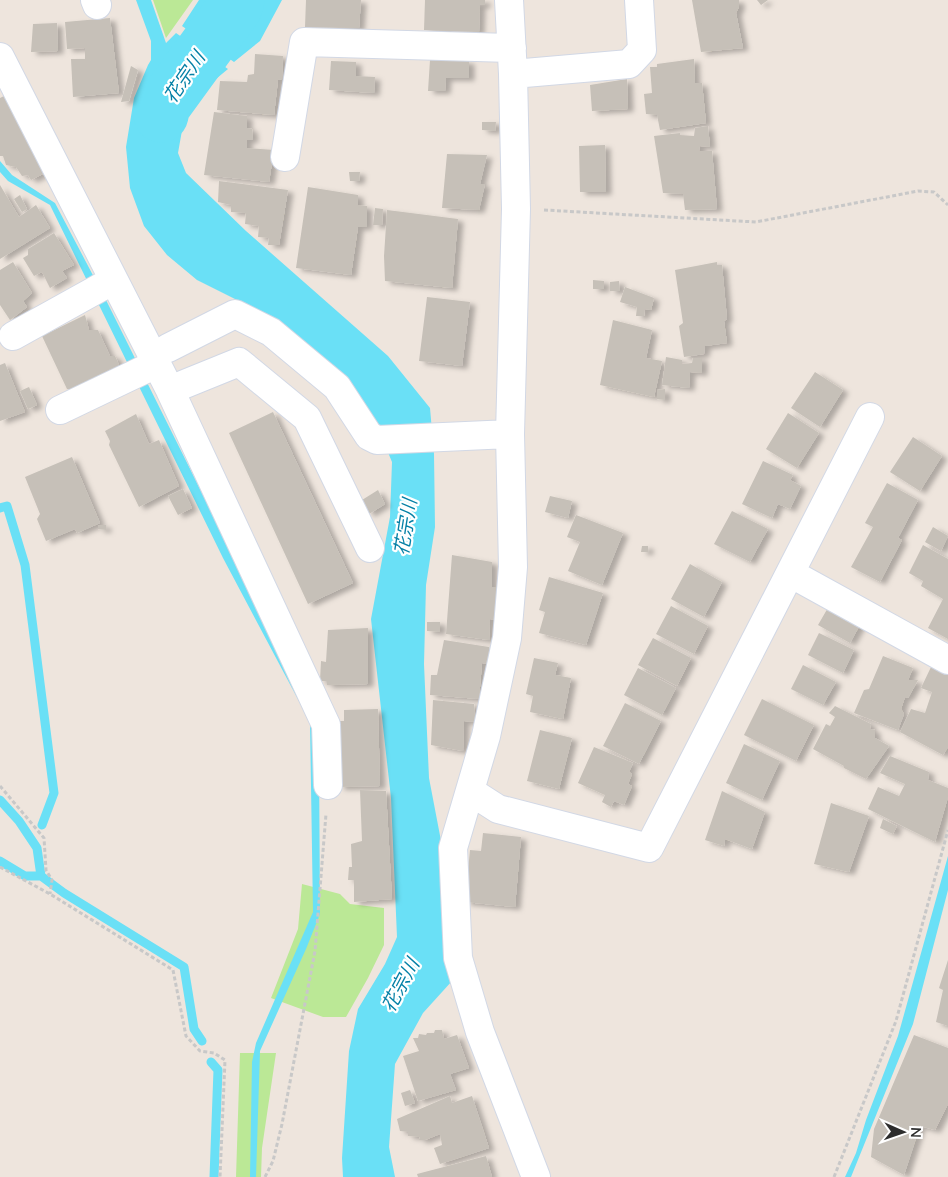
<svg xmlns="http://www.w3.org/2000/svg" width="948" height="1177" font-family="Mulish,'Noto Sans JP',sans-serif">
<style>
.green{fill:#bbe896}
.water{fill:#6ae0f6}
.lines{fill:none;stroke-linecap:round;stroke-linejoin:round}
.stream{stroke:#6ae0f6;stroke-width:9}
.river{stroke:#6ae0f6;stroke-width:55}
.building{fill:#c6c0b8;filter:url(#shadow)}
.minor-casing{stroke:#d2d8e5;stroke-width:30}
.path{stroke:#c8c8c8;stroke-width:3;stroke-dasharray:4 2.5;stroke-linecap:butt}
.minor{stroke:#fff;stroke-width:28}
.labels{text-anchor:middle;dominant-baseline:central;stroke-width:4.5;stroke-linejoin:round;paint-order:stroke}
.water-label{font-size:19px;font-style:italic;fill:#0580a6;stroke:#fff}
</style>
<defs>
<filter id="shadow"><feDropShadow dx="5.5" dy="3" stdDeviation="2.5" flood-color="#0004"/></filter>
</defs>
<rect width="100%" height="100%" fill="#eee5dd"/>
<path class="green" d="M 153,0 L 193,0 L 166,38 Z
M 302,884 L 340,894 L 350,904 L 384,908 L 384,945 L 368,978 L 346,1017 L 323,1017 L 271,998 L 298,929 Z
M 240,1053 L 276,1053 L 262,1148 L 261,1177 L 236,1177 Z"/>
<path class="water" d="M 136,0 L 151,0 L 166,43 L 176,33 L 228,69 L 205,88 L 184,119 L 178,153 L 186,173 L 246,231 L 388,356 L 430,408 L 434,454 L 435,527 L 426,585 L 424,664 L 429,778 L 442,846 L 452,981 L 423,1013 L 395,1064 L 389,1147 L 395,1177 L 343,1177 L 342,1158 L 349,1051 L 358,1009 L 385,964 L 397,937 L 391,798 L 371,619 L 390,517 L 392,462 L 377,426 L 241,302 L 197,280 L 167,255 L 144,226 L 130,188 L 126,147 L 134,98 L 148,65 L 151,60 L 151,41 Z
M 199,0 L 282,0 L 260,41 L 234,62 L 182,26 Z
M 0,161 L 12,175 L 55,203 L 107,302 L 211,511 L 236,565 L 306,700 L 319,754 L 320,914 L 306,949 L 260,1051 L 256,1177 L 250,1177 L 252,1062 L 256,1043 L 313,912 L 310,722 L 223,558 L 50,205 L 8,181 L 0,172 Z
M 948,856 L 948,890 L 913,1024 L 851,1177 L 845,1177 L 856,1153 L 866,1120 L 898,1036 Z"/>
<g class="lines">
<path class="stream" d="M 0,508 L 7,506 L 25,565 L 54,793 L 42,825
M 0,800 L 19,821 L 37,848 L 41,876 L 64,893 L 184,967 L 194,1029 L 202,1041
M 0,861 L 25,876 L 41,876
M 211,1062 L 218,1070 L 214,1177"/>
<path class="river" d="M 161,115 L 163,106 L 235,7 L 237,0"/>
</g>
<path class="building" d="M 306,0 L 361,0 L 359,28 L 305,27 Z
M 425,0 L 485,0 L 485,5 L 480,5 L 479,32 L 424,30 Z
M 692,0 L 739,0 L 739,7 L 736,13 L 743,48 L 701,52 Z
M 757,0 L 768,0 L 761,5 Z
M 110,18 L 119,93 L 73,97 L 71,59 L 85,59 L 85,48 L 67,49 L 65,22 Z
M 57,23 L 58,51 L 31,52 L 33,24 Z
M 255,54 L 283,56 L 282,79 L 278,80 L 274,115 L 217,110 L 220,81 L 247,82 L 248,75 L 254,74 Z
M 694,59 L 695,83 L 702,83 L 706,123 L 660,130 L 657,115 L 646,114 L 644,94 L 652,93 L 650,67 L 657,67 L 657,64 Z
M 430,60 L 469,61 L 469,78 L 446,78 L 445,91 L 428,91 Z
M 331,61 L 356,62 L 356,76 L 375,77 L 374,93 L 329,90 Z
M 131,66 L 138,70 L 129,101 L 121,102 Z
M 627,79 L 628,109 L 592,111 L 590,85 Z
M 6,95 L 38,159 L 38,164 L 43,174 L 31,180 L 28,175 L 22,176 L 16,167 L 6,165 L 3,156 L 0,156 L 0,98 Z
M 214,112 L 247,116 L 247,128 L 252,129 L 253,140 L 247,140 L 247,148 L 274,150 L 269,182 L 204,175 Z
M 482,122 L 496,122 L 495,131 L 482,130 Z
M 708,126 L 710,147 L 700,146 L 699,151 L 712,151 L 717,209 L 685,210 L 683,194 L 663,193 L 654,136 L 680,133 L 680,135 L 694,136 L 695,128 Z
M 605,145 L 606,192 L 580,192 L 579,146 Z
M 447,154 L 487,155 L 480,184 L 485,184 L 479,210 L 442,208 Z
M 349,172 L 360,172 L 359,181 L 350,181 Z
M 219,181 L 288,190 L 279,245 L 268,245 L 269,238 L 258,237 L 259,226 L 245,224 L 246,213 L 231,212 L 231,205 L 218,202 Z
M 0,185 L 19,217 L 36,205 L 50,228 L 0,259 Z
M 308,187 L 358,195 L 358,205 L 367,206 L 367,227 L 358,227 L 351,275 L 296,268 Z
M 20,195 L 27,209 L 22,212 L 14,199 Z
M 375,208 L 383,209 L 382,225 L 373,225 Z
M 387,210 L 458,219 L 452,288 L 385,281 L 384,256 Z
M 54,233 L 74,265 L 62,271 L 67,278 L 50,288 L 42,272 L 34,276 L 23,258 L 28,255 L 28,249 Z
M 13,262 L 32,293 L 23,301 L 27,307 L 10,320 L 0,305 L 0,270 Z
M 717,262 L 717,265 L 722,265 L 727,319 L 724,321 L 727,343 L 705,346 L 704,354 L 684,357 L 679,326 L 683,323 L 675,270 Z
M 593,280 L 604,281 L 604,289 L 593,289 Z
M 619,281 L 620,291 L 610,291 L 610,282 Z
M 625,287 L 654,298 L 651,310 L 645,309 L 644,316 L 636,316 L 637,307 L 620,302 Z
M 427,297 L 470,302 L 462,366 L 419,361 Z
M 85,315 L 89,330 L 98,330 L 110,356 L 115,356 L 119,365 L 108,370 L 108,375 L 73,390 L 67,389 L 42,336 Z
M 613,320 L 652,330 L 646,358 L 662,361 L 654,397 L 600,385 Z
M 666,357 L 682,360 L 682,364 L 692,363 L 693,358 L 702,358 L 702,373 L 690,372 L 689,388 L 662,385 Z
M 5,363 L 25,412 L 0,421 L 0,365 Z
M 815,372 L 843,390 L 820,427 L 791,408 Z
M 29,387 L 37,405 L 28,409 L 20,391 Z
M 665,389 L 665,400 L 657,399 L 657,390 Z
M 273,412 L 353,583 L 308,604 L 229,433 Z
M 788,413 L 819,433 L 797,468 L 766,449 Z
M 136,414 L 149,444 L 159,440 L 179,486 L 139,507 L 109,445 L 110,441 L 105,431 Z
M 913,437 L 942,456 L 920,491 L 890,472 Z
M 72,457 L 100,523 L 77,533 L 75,529 L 46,541 L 37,519 L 40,514 L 25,477 Z
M 763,461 L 793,475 L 790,480 L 801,486 L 790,509 L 778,504 L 772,518 L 742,504 Z
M 887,483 L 918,500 L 898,538 L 902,540 L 880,582 L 851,567 L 873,527 L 865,523 Z
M 183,489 L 192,508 L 178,515 L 168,496 Z
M 378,490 L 385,504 L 369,514 L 362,500 Z
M 550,496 L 572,501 L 568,518 L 545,512 Z
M 732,511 L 768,529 L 750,562 L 714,544 Z
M 576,515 L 623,533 L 602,585 L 568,571 L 580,542 L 567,537 Z
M 98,525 L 106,525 L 106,530 L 98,529 Z
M 933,527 L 948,536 L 941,551 L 925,542 Z
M 923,545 L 948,559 L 948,639 L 928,628 L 943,599 L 921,586 L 923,581 L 909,573 Z
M 642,546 L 648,546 L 648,552 L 641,552 Z
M 452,555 L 492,562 L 492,587 L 499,587 L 496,620 L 490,619 L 489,640 L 446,634 Z
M 690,564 L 722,582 L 704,617 L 671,599 Z
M 549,577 L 603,593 L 586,645 L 539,633 L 545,612 L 539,610 Z
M 671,606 L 708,626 L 694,654 L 656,634 Z
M 829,606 L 861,623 L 850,643 L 818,625 Z
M 427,622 L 440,622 L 440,632 L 427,631 Z
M 368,628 L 368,684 L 327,685 L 327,681 L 320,681 L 321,661 L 326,662 L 328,630 Z
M 819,633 L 854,650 L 843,673 L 808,655 Z
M 653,638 L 691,658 L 677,686 L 638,665 Z
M 444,640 L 489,647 L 489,664 L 482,663 L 479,699 L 430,695 L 431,675 L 437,675 Z
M 883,656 L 913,668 L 908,680 L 918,680 L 908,698 L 905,697 L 901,709 L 904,714 L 898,730 L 854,713 L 864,690 L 869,689 Z
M 534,658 L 558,663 L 555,675 L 571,678 L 563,719 L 530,712 L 533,696 L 526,694 Z
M 803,665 L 836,682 L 823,705 L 791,689 Z
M 931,667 L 948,675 L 948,747 L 943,755 L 900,732 L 911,709 L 925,713 L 932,692 L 921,688 Z
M 638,668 L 676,688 L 662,715 L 624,695 Z
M 762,699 L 814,725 L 796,761 L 744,735 Z
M 433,700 L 474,704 L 475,722 L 464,721 L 463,751 L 431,745 Z
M 625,703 L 661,721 L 639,764 L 603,746 Z
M 835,706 L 871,724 L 870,729 L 875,730 L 875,738 L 889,746 L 866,779 L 844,768 L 844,766 L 813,749 L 826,724 L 830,726 L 835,717 L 829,713 Z
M 378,709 L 380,786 L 339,787 L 337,721 L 344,721 L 344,710 Z
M 540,730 L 572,738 L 559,789 L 527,781 Z
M 744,744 L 780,761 L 762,800 L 726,783 Z
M 594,747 L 633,763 L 629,772 L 632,774 L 628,784 L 632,786 L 624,805 L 614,801 L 611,807 L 602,802 L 605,795 L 578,783 Z
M 890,756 L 929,772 L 928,780 L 948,788 L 948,797 L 935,842 L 868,809 L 878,787 L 899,796 L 905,784 L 880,773 Z
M 360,790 L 386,791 L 392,899 L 354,902 L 354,880 L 348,880 L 349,867 L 352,867 L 351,844 L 362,841 Z
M 722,791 L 765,812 L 752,849 L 725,839 L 724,846 L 705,840 Z
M 831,803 L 869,816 L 849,872 L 814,864 Z
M 883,819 L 897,826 L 893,834 L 880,828 Z
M 483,833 L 521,837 L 515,907 L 465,902 L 470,850 L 481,851 Z
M 948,960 L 948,1026 L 936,1022 L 943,990 L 939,988 Z
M 435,1030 L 442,1030 L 444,1039 L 457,1035 L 469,1068 L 450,1074 L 456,1090 L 418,1101 L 403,1056 L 419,1051 L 413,1038 L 418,1038 L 419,1034 L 426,1035 L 427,1033 L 434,1033 Z
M 914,1035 L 948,1048 L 948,1104 L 935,1130 L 920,1126 L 904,1175 L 871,1157 L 874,1129 Z
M 410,1090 L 415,1103 L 405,1106 L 401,1093 Z
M 450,1096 L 452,1103 L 472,1096 L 489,1148 L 440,1164 L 434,1148 L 442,1145 L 440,1134 L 425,1140 L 419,1140 L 420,1137 L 408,1136 L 408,1132 L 400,1131 L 397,1119 Z
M 486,1156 L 492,1177 L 418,1177 L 417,1174 Z"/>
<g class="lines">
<g class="minor-casing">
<path id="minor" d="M 95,0 L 97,5
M 509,0 L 513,74 L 516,209 L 510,434 L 513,567 L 507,638 L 486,736 L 453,848 L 458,958 L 480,1032 L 536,1177
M 0,57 L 170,390 L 326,725 L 328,785
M 513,74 L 629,64 L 642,50 L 639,0
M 285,157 L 304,42 L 512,48
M 13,336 L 112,281
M 168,348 L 235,314 L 271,332 L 337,387 L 369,436 L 377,440 L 510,434
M 170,390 L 239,362 L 307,418 L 370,548
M 60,410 L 156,364
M 790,573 L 948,660
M 470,791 L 498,809 L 649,848 L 870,417"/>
</g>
<path class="path" d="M 544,210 L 756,222 L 918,191 L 934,192 L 948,205
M 0,786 L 44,838 L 46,870 L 52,880 L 50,894
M 0,867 L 50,894 L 173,970 L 186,1036 L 200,1051 L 214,1053 L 225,1060 L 220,1177
M 265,1177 L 273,1161 L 282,1124 L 315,951 L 326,814
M 834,1177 L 896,1021 L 948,830"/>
<use href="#minor" class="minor"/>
</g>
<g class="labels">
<g class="water-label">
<text transform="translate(184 77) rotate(-56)">花宗川</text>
<text transform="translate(405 527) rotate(-81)">花宗川</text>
<text transform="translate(400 985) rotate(-62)">花宗川</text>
</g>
</g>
<g transform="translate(903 1132) rotate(92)" stroke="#ffffff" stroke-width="4" paint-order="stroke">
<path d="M0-4L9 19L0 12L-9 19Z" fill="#2c2c2c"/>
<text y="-8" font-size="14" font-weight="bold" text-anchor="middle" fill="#2c2c2c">N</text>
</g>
</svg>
